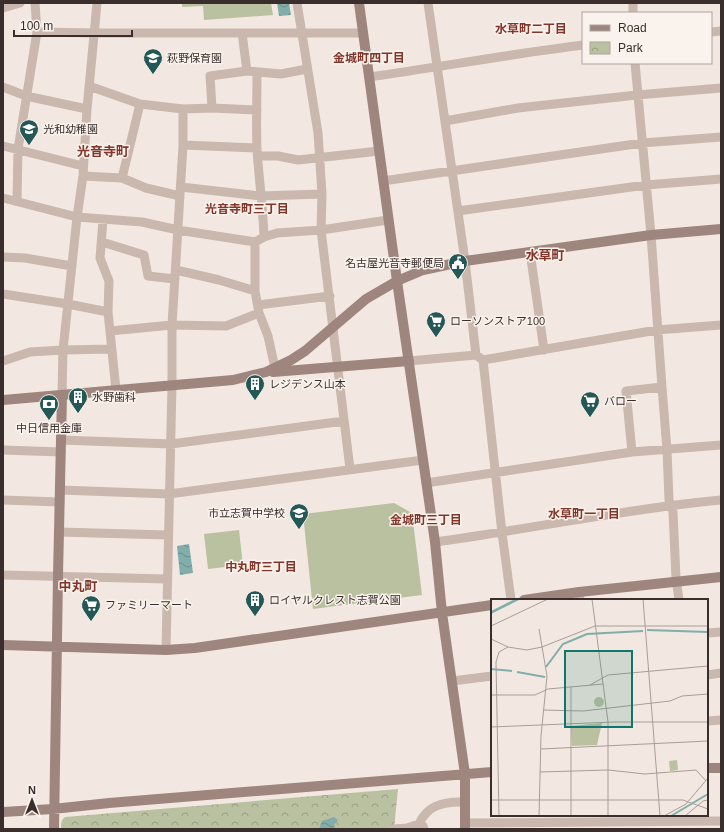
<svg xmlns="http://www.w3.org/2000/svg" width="724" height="832" font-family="Helvetica,'Noto Sans JP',sans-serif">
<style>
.grass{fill:#bac1a1}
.park{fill:url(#park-crowns)}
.water{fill:url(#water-waves)}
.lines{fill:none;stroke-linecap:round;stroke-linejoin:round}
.street{stroke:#cab7ad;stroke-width:9}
.secondary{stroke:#9e867e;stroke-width:10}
.labels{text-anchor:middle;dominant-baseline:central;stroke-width:3;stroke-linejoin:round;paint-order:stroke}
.poi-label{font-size:11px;fill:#392e2b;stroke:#faf3ed;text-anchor:start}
.neighbourhood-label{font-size:12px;font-weight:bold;fill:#833529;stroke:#faf3ed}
.quarter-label{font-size:13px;font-weight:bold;fill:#833529;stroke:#faf3ed}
.inset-river{fill:none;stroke:#81aeab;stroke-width:2}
.inset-road{fill:none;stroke:#a89e98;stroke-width:1}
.view{fill:#0f766e;fill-opacity:0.15;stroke:#0f766e;stroke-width:2}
.inset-edge{fill:none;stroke:#392e2b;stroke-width:2}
</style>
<defs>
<pattern id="park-crowns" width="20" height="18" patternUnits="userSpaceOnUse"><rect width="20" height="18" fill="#bac1a1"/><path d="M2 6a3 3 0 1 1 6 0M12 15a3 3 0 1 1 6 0" fill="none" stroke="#989d83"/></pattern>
<pattern id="water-waves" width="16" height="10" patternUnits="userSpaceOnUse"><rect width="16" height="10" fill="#81aeab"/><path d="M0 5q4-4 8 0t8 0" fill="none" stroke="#6b8e8b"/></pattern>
</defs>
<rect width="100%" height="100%" fill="#f2e8e1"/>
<path class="grass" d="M 182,3 L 271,3 L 273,15 L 204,20 L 203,6 L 182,7 Z
M 394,503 L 412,513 L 422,595 L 313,609 L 303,514 Z
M 239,530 L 243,565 L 208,569 L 204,534 Z"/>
<path class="park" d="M 398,789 L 394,829 L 61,829 C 61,824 61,820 65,817 Z"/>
<path class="water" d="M 277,3 L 289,3 L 291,15 L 279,16 Z
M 189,544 L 193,573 L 180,575 L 177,546 Z
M 334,817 L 338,820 L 334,825 L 335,829 L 319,829 L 322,821 Z"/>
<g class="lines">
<path class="street" d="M 297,3 L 318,133 L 322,194 L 321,230 L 350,469
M 428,3 L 465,261 L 476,355
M 633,3 L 633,13
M 3,8 L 20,3
M 37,32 L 94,33 L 363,33
M 711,32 L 721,31
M 242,33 L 247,71
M 635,63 L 651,235 L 662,387 L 667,450 L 669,500 L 673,512 L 676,578 L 679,600
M 257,72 C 257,98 256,124 257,150 C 259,179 263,207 264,237 L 255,242 L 255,291 L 259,313 L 268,336 L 275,368
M 369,77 C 440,67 511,54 583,45
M 89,86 L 140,104 L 183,109 L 212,108 L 257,110
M 3,87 L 26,96 L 87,109
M 212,108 L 210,76 L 247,71 L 281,74 L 307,69
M 445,121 L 518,108 L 637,95 L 721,88
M 183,145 L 257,148
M 3,146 L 83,166
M 258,156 L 278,156 L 298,160 L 379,151
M 83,176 L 122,178 L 146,188 L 180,196
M 122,178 L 140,104
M 383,181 L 642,143 L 721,137
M 181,187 L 260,196 L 322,194
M 3,198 L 77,217 L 142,222 L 178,230 L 255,242
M 17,201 L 18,149 L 37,32 L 35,3
M 458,211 L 646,185 L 721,179
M 103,220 L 100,258 L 109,281 L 108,312 L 116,390
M 264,237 L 277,233 L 321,230 L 388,220
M 102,242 L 144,255 L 148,276 L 175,279
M 530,252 L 544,350
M 3,257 L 25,258 L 72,266
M 176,270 L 219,280 L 255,291
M 3,294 L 68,304 L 108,312
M 258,305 L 330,296
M 110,331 L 172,325 L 226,326 L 259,313
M 483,360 L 657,330 L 721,325
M 3,361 L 30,352 L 63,350 L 112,349
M 409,361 L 476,355 L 483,360 L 502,533 L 511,600
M 62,395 L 63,350 L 77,217 L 83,176 L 87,109 L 97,3
M 61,440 L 171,444 L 344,421
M 3,450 L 61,452
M 632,452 L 626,391 L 662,387
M 426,483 L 632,452 L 721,445
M 60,490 L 169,494 L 423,460
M 3,500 L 60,502
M 59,532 L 168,535
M 435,542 C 530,529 625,509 721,500
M 3,575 L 167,579
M 579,592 L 580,600
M 707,633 L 721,632
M 166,650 L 172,385 L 172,325 L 183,145 L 183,109
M 707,675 L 721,673
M 452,681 L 492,676
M 707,721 L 721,720
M 465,823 L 721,821
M 394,829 L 407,828 L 419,824
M 424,829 L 423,826 L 419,824 C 427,806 442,802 460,802"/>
<path class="secondary" d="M 359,3 L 397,281 L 435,542 L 442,613 L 465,774 L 465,829
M 273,372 L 409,361
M 3,400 L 233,380 L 266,372 L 291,360 L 305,351 L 366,299 L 397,281 L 423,270 L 465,261 L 651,235 L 721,229
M 524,600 L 579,592 L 721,577
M 3,645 L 166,650 L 195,648 L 492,605
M 707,768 L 721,768
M 3,812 L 53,809 L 109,803 L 492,772
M 54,829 L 58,576 L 62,395"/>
</g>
<defs>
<g id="school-pin" transform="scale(1)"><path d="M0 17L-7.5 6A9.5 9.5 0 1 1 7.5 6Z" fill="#235856" stroke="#faf3ed"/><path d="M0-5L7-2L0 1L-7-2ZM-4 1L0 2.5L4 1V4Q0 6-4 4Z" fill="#fff"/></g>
<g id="civic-pin" transform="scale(1)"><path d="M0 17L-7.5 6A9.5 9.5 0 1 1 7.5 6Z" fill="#235856" stroke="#faf3ed"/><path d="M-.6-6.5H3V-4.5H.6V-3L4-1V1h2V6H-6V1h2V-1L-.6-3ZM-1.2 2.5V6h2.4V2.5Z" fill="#fff"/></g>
<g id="supermarket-pin" transform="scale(1)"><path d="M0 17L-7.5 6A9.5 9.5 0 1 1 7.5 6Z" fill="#235856" stroke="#faf3ed"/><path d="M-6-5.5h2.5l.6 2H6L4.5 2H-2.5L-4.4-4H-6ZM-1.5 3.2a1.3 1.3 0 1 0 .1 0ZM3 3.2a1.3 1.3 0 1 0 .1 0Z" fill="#fff"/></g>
<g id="building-pin" transform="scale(1)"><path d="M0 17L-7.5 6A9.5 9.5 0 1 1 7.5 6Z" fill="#235856" stroke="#faf3ed"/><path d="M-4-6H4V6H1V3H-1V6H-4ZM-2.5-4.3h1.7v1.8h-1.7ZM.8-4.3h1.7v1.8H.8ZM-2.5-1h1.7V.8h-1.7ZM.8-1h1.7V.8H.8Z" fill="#fff"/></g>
<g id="bank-pin" transform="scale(1)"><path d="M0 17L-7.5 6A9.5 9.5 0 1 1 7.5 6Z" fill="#235856" stroke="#faf3ed"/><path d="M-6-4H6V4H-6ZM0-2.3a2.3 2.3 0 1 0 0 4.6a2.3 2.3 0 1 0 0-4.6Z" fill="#fff"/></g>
</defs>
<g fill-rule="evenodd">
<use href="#school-pin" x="153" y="58"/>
<use href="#school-pin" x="29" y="129"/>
<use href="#civic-pin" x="458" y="263"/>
<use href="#supermarket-pin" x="436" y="321"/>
<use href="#building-pin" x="255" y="384"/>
<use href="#building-pin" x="78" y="397"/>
<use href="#supermarket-pin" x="590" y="401"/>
<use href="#bank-pin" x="49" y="404"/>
<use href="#school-pin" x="299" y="513"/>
<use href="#building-pin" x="255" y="600"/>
<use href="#supermarket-pin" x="91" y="605"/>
</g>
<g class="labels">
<g class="poi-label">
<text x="167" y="58">萩野保育園</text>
<text x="43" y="129">光和幼稚園</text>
<text x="444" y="263" text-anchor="end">名古屋光音寺郵便局</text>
<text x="450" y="321">ローソンストア100</text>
<text x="269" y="384">レジデンス山本</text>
<text x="92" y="397">水野歯科</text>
<text x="604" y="401">バロー</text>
<text x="49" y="428" text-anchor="middle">中日信用金庫</text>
<text x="285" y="513" text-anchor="end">市立志賀中学校</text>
<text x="269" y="600">ロイヤルクレスト志賀公園</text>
<text x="105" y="605">ファミリーマート</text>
</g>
<g class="neighbourhood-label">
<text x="531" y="29">水草町二丁目</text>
<text x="369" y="58">金城町四丁目</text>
<text x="247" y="209">光音寺町三丁目</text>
<text x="584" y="514">水草町一丁目</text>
<text x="426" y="520">金城町三丁目</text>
<text x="261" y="567">中丸町三丁目</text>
</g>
<g class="quarter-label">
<text x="103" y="151">光音寺町</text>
<text x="545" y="255">水草町</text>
<text x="78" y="586">中丸町</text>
</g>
</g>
<g transform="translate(491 599)">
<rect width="217" height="217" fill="#f2e8e1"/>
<path d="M103 103a5 5 0 1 1 10 0a5 5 0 1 1-10 0ZM 186,161 L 187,171 L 179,172 L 178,162 Z" fill="#bac1a1"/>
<path d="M 111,124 L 106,146 L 81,147 L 80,127 Z" fill="#bac1a1"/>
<path d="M 24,0 L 30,0 L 0,15 L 0,12 Z" fill="#81aeab"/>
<path class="inset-river" d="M 156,31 L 217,33M 55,68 L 72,45 L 96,35 L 152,32M 0,70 L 21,72M 26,73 L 54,78M 180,217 L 217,195"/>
<path class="inset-road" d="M 101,0 L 117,123 L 117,217M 152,0 L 169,217M 0,27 L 57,0M 0,40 L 17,48 L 36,51 L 51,48 L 104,27 L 217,27M 99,86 L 117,76 L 217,67M 80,88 L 80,217M 0,96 L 44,96 L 57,90 L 112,85M 52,111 L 92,112 L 179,102 L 191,97 L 217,95M 0,128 L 123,123 L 217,123M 50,150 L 217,142M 49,173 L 117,171 L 154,175 L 205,171 L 215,182M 0,201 L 192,201 L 217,210M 8,217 L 5,63 L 8,53 L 17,48M 48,217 L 50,137 L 56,77 L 48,30M 173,217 L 195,205 L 217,179M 194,217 L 212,202 L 217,201"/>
<path class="view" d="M 74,52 L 141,52 L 141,128 L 74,128 Z"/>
<rect width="217" height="217" class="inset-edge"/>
</g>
<rect width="724" height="832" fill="none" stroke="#392e2b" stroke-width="8"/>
<rect x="582" y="12" width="130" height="52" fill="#faf3ed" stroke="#ada49f"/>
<rect x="590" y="25" width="20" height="6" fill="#9e867e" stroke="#ada49f"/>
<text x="618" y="32" font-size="12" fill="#392e2b">Road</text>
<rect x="590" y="42" width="20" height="12" fill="url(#park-crowns)" stroke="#ada49f"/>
<text x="618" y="52" font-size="12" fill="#392e2b">Park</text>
<g transform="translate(32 800)" stroke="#faf3ed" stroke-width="3" paint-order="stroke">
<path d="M0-3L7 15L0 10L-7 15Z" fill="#392e2b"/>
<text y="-6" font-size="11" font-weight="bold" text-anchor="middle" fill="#392e2b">N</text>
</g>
<path d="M14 30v6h118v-6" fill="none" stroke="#392e2b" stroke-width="2"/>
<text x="20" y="30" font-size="12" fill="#392e2b" stroke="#faf3ed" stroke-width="3" paint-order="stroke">100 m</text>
</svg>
